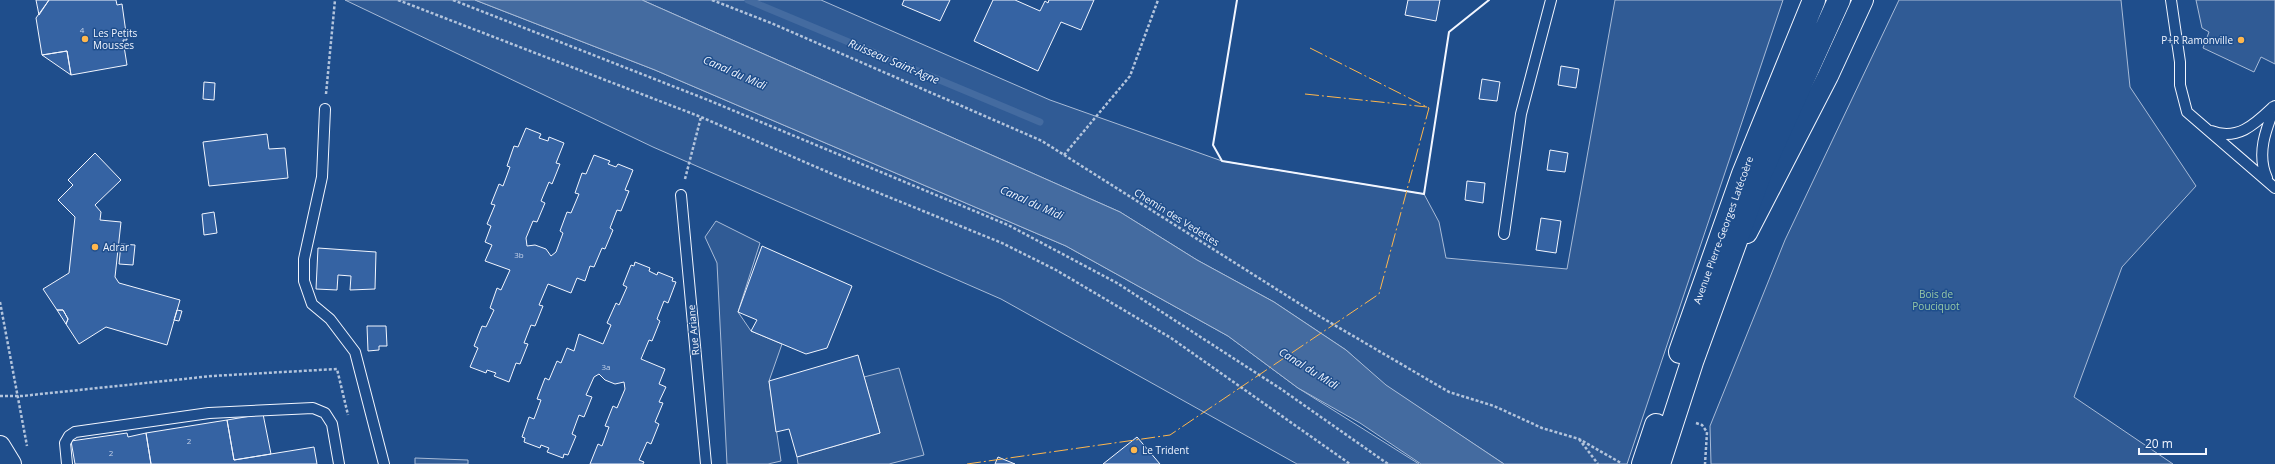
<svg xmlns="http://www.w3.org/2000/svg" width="2275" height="464" font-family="'Open Sans',sans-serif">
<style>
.built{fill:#305b95;stroke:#a8bbd7}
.water{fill:#446ba0;stroke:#a8bbd7}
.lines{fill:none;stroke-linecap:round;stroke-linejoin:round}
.stream{stroke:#446ba0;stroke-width:7}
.building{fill:#3563a3;stroke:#f2f6ff}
.lane-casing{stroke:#f2f6ff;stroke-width:12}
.street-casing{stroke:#f2f6ff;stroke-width:22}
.primary-casing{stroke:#f2f6ff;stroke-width:24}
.path{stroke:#b3c4dc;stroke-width:2.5;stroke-dasharray:3 2;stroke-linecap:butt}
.lane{stroke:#1f4e8c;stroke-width:10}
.street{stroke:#1f4e8c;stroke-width:20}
.primary{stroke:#1f4e8c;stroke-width:22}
.wall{stroke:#f2f6ff;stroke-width:2}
.power{stroke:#ffb74d;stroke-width:1;stroke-dasharray:14 3 2 3;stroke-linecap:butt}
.poi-dot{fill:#ffb74d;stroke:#1f4e8c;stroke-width:1.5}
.labels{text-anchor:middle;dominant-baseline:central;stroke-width:3;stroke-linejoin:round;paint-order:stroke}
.number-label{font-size:8px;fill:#c3d1e8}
.poi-label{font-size:10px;fill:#f2f6ff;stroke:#1f4e8c;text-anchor:start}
.street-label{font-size:10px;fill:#f2f6ff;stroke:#1f4e8c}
.park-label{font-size:10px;fill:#97c8a6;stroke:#1f4e8c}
.water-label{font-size:11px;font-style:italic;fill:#f2f6ff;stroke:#1f4e8c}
</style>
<rect width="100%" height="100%" fill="#1f4e8c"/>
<path class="built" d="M 345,0 L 475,0 L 655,70 L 1066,246 L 1228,336 L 1298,388 L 1419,464 L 1297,464 L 1001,299 L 653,147 Z
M 642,0 L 821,0 L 1050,100 L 1222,161 L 1424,194 L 1439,222 L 1446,258 L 1567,269 L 1615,0 L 1783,0 L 1627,464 L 1504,464 L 1385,385 L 1346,350 L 1274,302 L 1197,260 L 1120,212 Z
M 1899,0 L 2121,0 L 2130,87 L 2196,186 L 2122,267 L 2074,397 L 2173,464 L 1711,464 L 1710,426 L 1785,240 Z
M 2196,0 L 2275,0 L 2275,64 L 2261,57 L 2254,72 L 2203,48 L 2209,32 L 2202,28 Z
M 716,221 L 760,243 L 738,312 L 751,331 L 782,344 L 769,381 L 781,461 L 768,464 L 727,464 L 717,263 L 705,237 Z
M 899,368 L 924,455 L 889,464 L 798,464 L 797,457 L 880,433 L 864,377 Z
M 415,458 L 468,460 L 468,464 L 415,464 Z"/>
<path class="water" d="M 475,0 L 642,0 L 1120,212 L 1197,260 L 1274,302 L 1346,350 L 1386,385 L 1504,464 L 1421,464 L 1360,423 L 1298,388 L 1228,336 L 1066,246 L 655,70 Z"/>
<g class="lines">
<path class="stream" d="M 748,0 L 1040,122"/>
</g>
<path class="building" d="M 36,0 L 49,0 L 39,15 Z
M 49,0 L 116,0 L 117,5 L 122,4 L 127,40 L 123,40 L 127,65 L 71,75 L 67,51 L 42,55 L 36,18 Z
M 904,0 L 950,0 L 940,21 L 902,5 Z
M 993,0 L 1015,0 L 1040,11 L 1045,1 L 1048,3 L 1049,0 L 1094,0 L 1081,30 L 1061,22 L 1038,71 L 974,41 Z
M 1408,0 L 1440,0 L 1436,21 L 1405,15 Z
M 67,51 L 71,75 L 42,55 Z
M 1561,66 L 1579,69 L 1576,88 L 1558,85 Z
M 1482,79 L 1500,82 L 1497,101 L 1479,99 Z
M 204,82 L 215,83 L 214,100 L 203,99 Z
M 526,128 L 541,134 L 539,138 L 548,141 L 549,137 L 564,143 L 556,163 L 560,164 L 552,184 L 549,182 L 541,201 L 545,203 L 537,222 L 533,221 L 526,238 L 527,246 L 535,245 L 546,249 L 551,256 L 556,252 L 563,233 L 560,231 L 567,212 L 571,213 L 579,194 L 575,193 L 582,173 L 586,174 L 594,155 L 610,161 L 608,164 L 616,167 L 618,164 L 633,170 L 625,190 L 629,191 L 621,211 L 617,210 L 610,228 L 613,230 L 605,249 L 602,248 L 594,267 L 590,266 L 585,281 L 577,278 L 571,293 L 548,284 L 539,305 L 543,306 L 535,326 L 531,325 L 524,343 L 528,344 L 520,364 L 516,363 L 509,382 L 494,376 L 496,373 L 487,370 L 486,373 L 470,367 L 478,348 L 474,346 L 482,326 L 486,327 L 494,310 L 490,308 L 497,288 L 501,290 L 510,270 L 485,261 L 492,245 L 485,242 L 491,226 L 487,224 L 495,205 L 491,204 L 499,184 L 503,186 L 510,167 L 507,166 L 514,146 L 518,147 Z
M 267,134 L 269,149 L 285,148 L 288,178 L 209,186 L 203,142 Z
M 1550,150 L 1568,153 L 1565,172 L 1547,170 Z
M 95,153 L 121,180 L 95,205 L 101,212 L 100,220 L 121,222 L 115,277 L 119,283 L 180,300 L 167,345 L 106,327 L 79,344 L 66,324 L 68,319 L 63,310 L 57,310 L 43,289 L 69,273 L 75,217 L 58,200 L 73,185 L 68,180 Z
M 1467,181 L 1485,183 L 1483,203 L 1465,200 Z
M 214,212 L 217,233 L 204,235 L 202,214 Z
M 1541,218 L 1561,221 L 1556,253 L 1536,250 Z
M 121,244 L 135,245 L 133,265 L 119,264 Z
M 762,246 L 852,286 L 827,348 L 806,354 L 751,331 L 757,320 L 738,312 Z
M 318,248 L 376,252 L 375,289 L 350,290 L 351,276 L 338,275 L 337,290 L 316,289 Z
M 635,262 L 650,268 L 649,271 L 657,275 L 658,272 L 673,278 L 672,281 L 676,282 L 668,303 L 664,301 L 657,319 L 660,321 L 652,341 L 649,340 L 641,359 L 665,369 L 659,384 L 666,387 L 659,402 L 663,403 L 655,422 L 659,424 L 651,444 L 647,442 L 639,460 L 644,462 L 643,464 L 590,464 L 598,444 L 602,446 L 609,427 L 605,426 L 613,406 L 617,408 L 625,389 L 624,382 L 615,384 L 605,380 L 599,374 L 594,377 L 586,395 L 592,397 L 584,417 L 579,415 L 572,434 L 576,436 L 568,455 L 564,454 L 563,458 L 547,452 L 549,448 L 541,445 L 540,448 L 524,442 L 525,438 L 522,437 L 529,417 L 534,419 L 541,400 L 537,399 L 545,378 L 549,380 L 557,361 L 561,363 L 567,348 L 574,351 L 579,334 L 603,344 L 611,325 L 607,323 L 616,303 L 619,305 L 627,287 L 623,285 L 631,265 L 634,266 Z
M 57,310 L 63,310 L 68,319 L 66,324 Z
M 177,310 L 182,311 L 179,321 L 174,320 Z
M 367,326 L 386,326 L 387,346 L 379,346 L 379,350 L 368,351 Z
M 858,355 L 880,433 L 797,457 L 789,429 L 776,432 L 769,381 Z
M 263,414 L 271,454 L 234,460 L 227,420 Z
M 227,420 L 234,460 L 314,447 L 317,464 L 151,464 L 146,433 Z
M 127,433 L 128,437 L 146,433 L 151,464 L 75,464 L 71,441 Z
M 1137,437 L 1160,464 L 1103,464 Z
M 998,457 L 1015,464 L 995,464 Z"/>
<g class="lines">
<g class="lane-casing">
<path id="lane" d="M 2171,0 L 2180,62 L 2180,85 L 2187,112 L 2275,188
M 325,109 L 322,177 L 304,259 L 304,281 L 312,304 L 330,319 L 355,352 L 384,464
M 2211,131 C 2238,141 2255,124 2273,107
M 2267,178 C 2256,154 2266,129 2275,106
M 681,195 L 706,464
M 1504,234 L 1521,114 L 1551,0
M 67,464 L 65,443 L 69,436 L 75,432 L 209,413 L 313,408 L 325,413 L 332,424 L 339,464"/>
</g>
<g class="street-casing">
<path id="street" d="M 1747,233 L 1828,76 L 1863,0
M 0,446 L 11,464"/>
</g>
<g class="primary-casing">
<path id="primary" d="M 1680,352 L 1743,174 L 1814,0
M 1643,464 L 1656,425
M 1659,464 L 1692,362 L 1760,175 L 1839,0"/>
</g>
<path class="path" d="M 398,0 L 701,117 L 837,176 L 1002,243 L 1056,270 L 1171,338 L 1350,464
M 453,0 L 708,100 L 1008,225 L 1117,283 L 1281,389 L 1388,464
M 712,0 L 771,23 L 1042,141 L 1319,316 L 1449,392 L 1494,406 L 1542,428 L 1579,439 L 1621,463
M 326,94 L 335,0
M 1064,155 L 1130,76 L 1158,0
M 685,179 L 701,117
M 0,302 L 27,446
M 0,396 L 22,396 L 212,376 L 337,369 L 348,415
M 1696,423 L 1702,425 L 1707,432 L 1705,464
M 1579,439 L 1598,464"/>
<use href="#lane" class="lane"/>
<use href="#street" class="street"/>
<use href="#primary" class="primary"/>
<path class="wall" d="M 1237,0 L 1213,145 L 1222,161 L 1424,194 L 1449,32 L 1489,0"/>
<path class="power" d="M 1310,48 L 1429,108
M 1305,94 L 1427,107
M 967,464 L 1170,435 L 1379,294 L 1429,108"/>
</g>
<g class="poi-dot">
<circle cx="85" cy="39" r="4"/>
<circle cx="2241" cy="40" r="4"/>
<circle cx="95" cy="247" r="4"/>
<circle cx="1134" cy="450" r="4"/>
</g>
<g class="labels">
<g class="number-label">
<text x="82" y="29">4</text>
<text x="519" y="254">3b</text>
<text x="606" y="366">3a</text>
<text x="189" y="440">2</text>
<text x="111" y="452">2</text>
</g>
<g class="poi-label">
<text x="93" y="33">Les Petits<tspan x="93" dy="12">Mousses</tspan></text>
<text x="2233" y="40" text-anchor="end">P+R Ramonville</text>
<text x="103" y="247">Adrar</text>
<text x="1142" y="450">Le Trident</text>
</g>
<g class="street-label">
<text transform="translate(1177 217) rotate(32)">Chemin des Vedettes</text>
<text transform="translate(1723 230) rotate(-70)">Avenue Pierre-Georges Latécoère</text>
<text transform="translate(693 330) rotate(-95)">Rue Ariane</text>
</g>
<g class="park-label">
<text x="1936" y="294">Bois de<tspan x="1936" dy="12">Pouciquot</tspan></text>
</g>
<g class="water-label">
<text transform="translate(894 61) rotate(23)">Ruisseau Saint-Agne</text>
<text transform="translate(735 72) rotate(24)">Canal du Midi</text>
<text transform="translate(1032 202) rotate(24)">Canal du Midi</text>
<text transform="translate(1309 368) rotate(32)">Canal du Midi</text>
</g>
</g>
<path d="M2139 448v6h67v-6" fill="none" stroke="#f2f6ff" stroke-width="2"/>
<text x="2145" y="448" font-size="12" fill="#f2f6ff" stroke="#1f4e8c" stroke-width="3" paint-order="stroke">20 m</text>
</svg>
